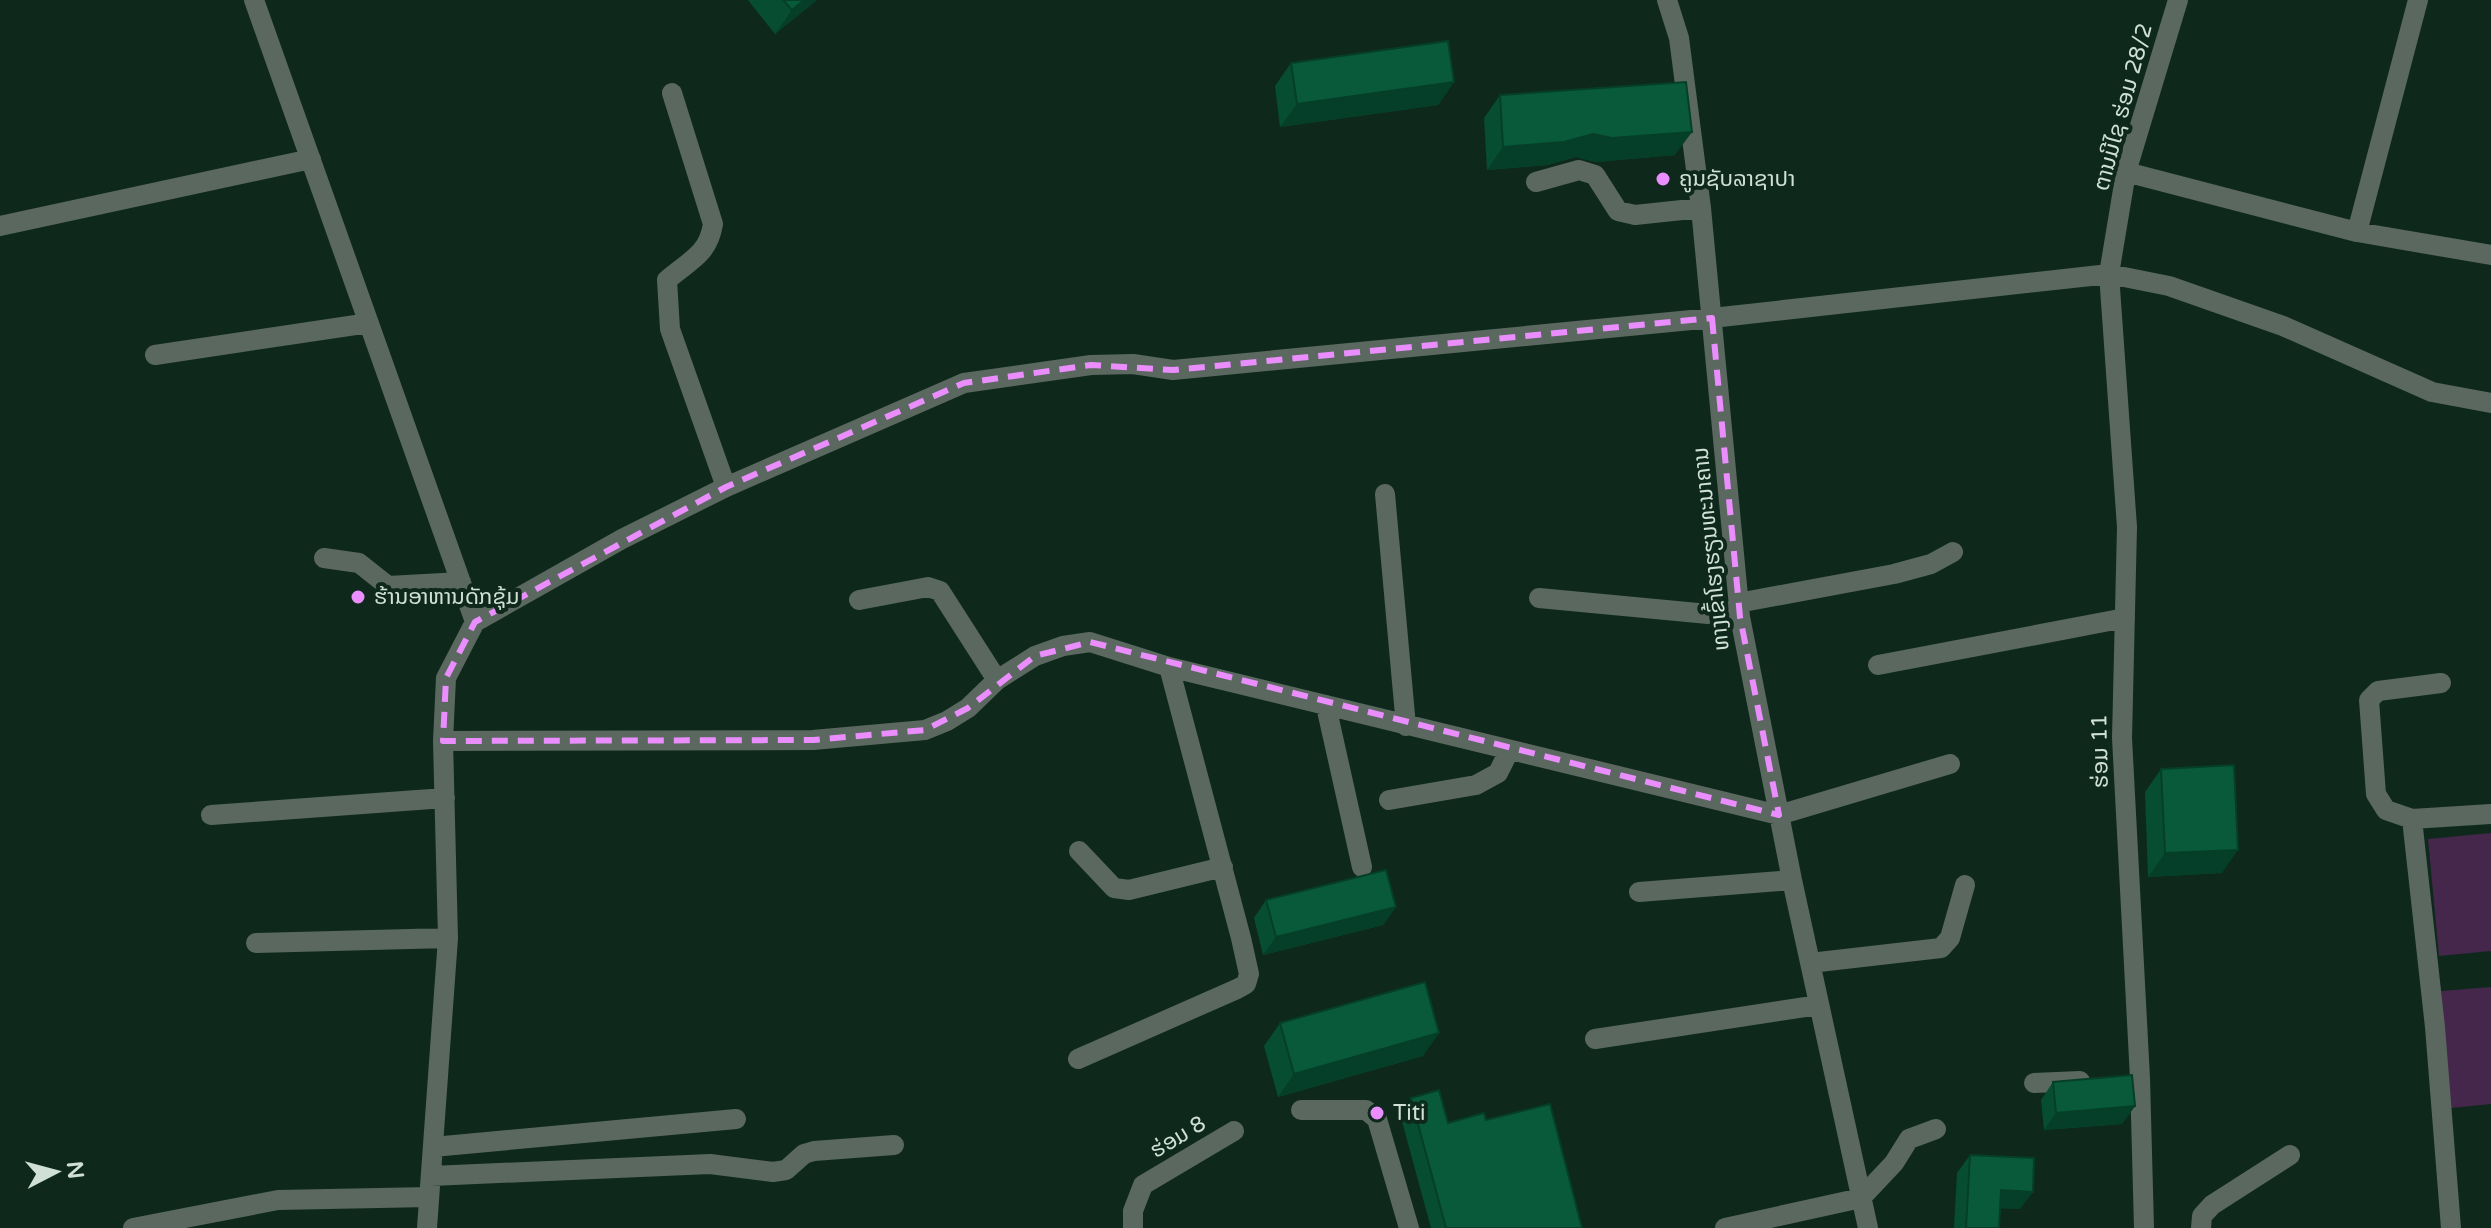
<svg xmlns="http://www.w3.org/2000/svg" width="2491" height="1228" font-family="'Varela Round','Noto Sans Lao',sans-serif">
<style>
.green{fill:#44274a}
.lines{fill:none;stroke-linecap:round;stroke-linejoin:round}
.minor{stroke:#5b6860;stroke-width:20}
.wall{fill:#074d32}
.shaded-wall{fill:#063f29}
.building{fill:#085a3a;stroke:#063f29;stroke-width:2}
.marked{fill:none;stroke:#ea8dfd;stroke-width:6;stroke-dasharray:16 10;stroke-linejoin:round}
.poi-dot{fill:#ea8dfd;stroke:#0e291c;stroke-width:3}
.labels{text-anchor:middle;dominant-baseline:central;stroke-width:8;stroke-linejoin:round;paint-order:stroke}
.street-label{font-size:22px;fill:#d0e0d6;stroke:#0e291c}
.poi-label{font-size:22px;fill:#d0e0d6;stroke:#0e291c;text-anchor:start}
</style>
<rect width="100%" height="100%" fill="#0e291c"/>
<path class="green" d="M 2491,833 L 2491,951 L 2439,956 L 2428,839 Z
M 2491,987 L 2491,1104 L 2451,1108 L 2441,991 Z"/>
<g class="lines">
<path class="minor" d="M 254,0 L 475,622 L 446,678 L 443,741 L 448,938 L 427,1228
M 1667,0 L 1679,38 L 1701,208 L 1740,617 L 1792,880 L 1868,1228
M 672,93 L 713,224 C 708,255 690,260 667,280 L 670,329 L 726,487
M 2126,172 L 2357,232 L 2491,255
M 1536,182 L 1579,170 L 1595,175 L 1618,211 L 1635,215 L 1701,208
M 0,226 L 311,159
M 2357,232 L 2418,0
M 155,355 L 369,323
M 1385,494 L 1406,726
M 324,558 L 359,563 L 388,586 L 461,582
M 1539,598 L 1740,617
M 859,600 L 928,587 L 940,591 L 997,680
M 1738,603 L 1894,574 L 1931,564 L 1953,552
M 475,622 L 622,539 L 726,487 L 964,383 L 1091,365 L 1133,364 L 1173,370 L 1712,318 L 2109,274 L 2169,286 L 2283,326 L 2432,392 L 2491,403
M 1878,665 L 2125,618
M 1326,706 L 1362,867
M 443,741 L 813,740 L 925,730 L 947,721 L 968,708 L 997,680 L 1035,656 L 1063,646 L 1090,642 L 1169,667 L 1779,815 L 1950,764
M 1389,800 L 1476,785 L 1498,773 L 1509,751
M 211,815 L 445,798
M 2412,819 L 2386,810 L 2376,794 L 2369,700 L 2378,691 L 2441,683
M 1079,851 L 1114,888 L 1129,890 L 1223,867
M 1639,892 L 1792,880
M 256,943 L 448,938
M 1810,963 L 1941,948 L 1950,938 L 1965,885
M 1595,1039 L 1819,1005
M 1078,1059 L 1237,989 L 1246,984 L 1249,974 L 1241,938 L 1169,667
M 2034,1083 L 2080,1081
M 1301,1110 L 1366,1110 L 1377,1119 L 1409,1228
M 433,1147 L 736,1119
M 431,1176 L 710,1164 L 773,1172 L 786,1170 L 804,1154 L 814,1151 L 894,1145
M 133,1228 L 278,1200 L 429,1197
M 1133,1228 L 1133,1211 L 1143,1185 L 1234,1131
M 1725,1228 L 1861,1198 L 1894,1163 L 1909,1139 L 1936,1129
M 2144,1228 L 2140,1078 L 2122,738 L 2127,527 L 2109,274 L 2126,172 L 2178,0
M 2201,1228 L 2202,1216 L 2212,1205 L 2290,1155
M 2451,1228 L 2435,1027 L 2412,819 L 2491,814"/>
</g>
<path class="wall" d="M 748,0 L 817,0 L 775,34 Z
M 1291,63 L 1454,82 L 1438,105 L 1280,127 L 1275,86 Z
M 1500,95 L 1675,155 L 1596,162 L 1576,157 L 1547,165 L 1487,170 L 1484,118 Z
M 2161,769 L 2222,873 L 2148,877 L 2145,792 Z
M 1266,900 L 1396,907 L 1383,925 L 1263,955 L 1254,918 Z
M 1280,1023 L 1423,1056 L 1278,1097 L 1264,1046 Z
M 2053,1082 L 2135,1106 L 2122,1124 L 2044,1130 L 2041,1100 Z
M 1411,1098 L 1448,1123 L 1486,1120 L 1582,1228 L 1431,1228 L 1400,1114 Z
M 1970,1155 L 2020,1209 L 2000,1208 L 1999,1228 L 1954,1228 L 1957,1173 Z"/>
<path class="shaded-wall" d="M 804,0 L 817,0 L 775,34 L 792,10 Z
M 1454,82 L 1438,105 L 1280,127 L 1297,104 Z
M 1692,132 L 1675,155 L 1596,162 L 1576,157 L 1547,165 L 1487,170 L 1503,147 L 1593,134 Z
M 2238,850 L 2222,873 L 2148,877 L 2165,853 Z
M 1396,907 L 1383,925 L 1263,955 L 1276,937 Z
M 1439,1033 L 1423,1056 L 1278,1097 L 1294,1074 Z
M 2135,1106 L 2122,1124 L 2044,1130 L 2056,1113 Z
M 2001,1190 L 2033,1192 L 2020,1209 L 1989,1208 Z"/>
<path class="building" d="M 783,0 L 804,0 L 792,10 Z
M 1448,41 L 1454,82 L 1297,104 L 1291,63 Z
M 1686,82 L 1692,132 L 1612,138 L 1593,134 L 1564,142 L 1503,147 L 1500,95 Z
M 2234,765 L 2238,850 L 2165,853 L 2161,769 Z
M 1386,870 L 1396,907 L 1276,937 L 1266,900 Z
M 1425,982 L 1439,1033 L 1294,1074 L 1280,1023 Z
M 2132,1075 L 2135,1106 L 2056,1113 L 2053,1082 Z
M 1439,1090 L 1448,1123 L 1484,1113 L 1486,1120 L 1550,1104 L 1582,1228 L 1446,1228 L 1411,1098 Z
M 1970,1155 L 2034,1158 L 2033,1192 L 2001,1190 L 1999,1228 L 1966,1228 Z"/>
<path class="marked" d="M 1712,318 L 1740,617 L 1779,815 L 1090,642 L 1035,656 L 968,708 L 925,730 L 813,740 L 443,741 L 446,678 L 475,622 L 726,487 L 964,383 L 1091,365 L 1173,370 Z"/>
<g class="poi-dot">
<circle cx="1663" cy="179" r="8"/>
<circle cx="358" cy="597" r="8"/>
<circle cx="1377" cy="1113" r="8"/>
</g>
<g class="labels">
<g class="street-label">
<text transform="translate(2123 107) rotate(-75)">ຕານມີໄຊ ຮ່ອມ 28/2</text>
<text transform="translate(1711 549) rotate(-96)">ທາງເຂົ້າໂຮງຮຽນທະນາຄານ</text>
<text transform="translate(2100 751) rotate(-91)">ຮ່ອມ 11</text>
<text transform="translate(1178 1137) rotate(-31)">ຮ່ອມ 8</text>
</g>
<g class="poi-label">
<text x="1679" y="179">ຄູນຊັບລາຊາປາ</text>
<text x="374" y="597">ຮ້ານອາຫານດັກຊຸ້ມ</text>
<text x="1393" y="1113">Titi</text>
</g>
</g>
<g transform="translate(56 1172) rotate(84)" stroke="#0e291c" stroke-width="6" paint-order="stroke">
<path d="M0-6L14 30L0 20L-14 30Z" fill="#d0e0d6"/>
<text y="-12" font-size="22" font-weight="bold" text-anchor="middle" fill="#d0e0d6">N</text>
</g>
</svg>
